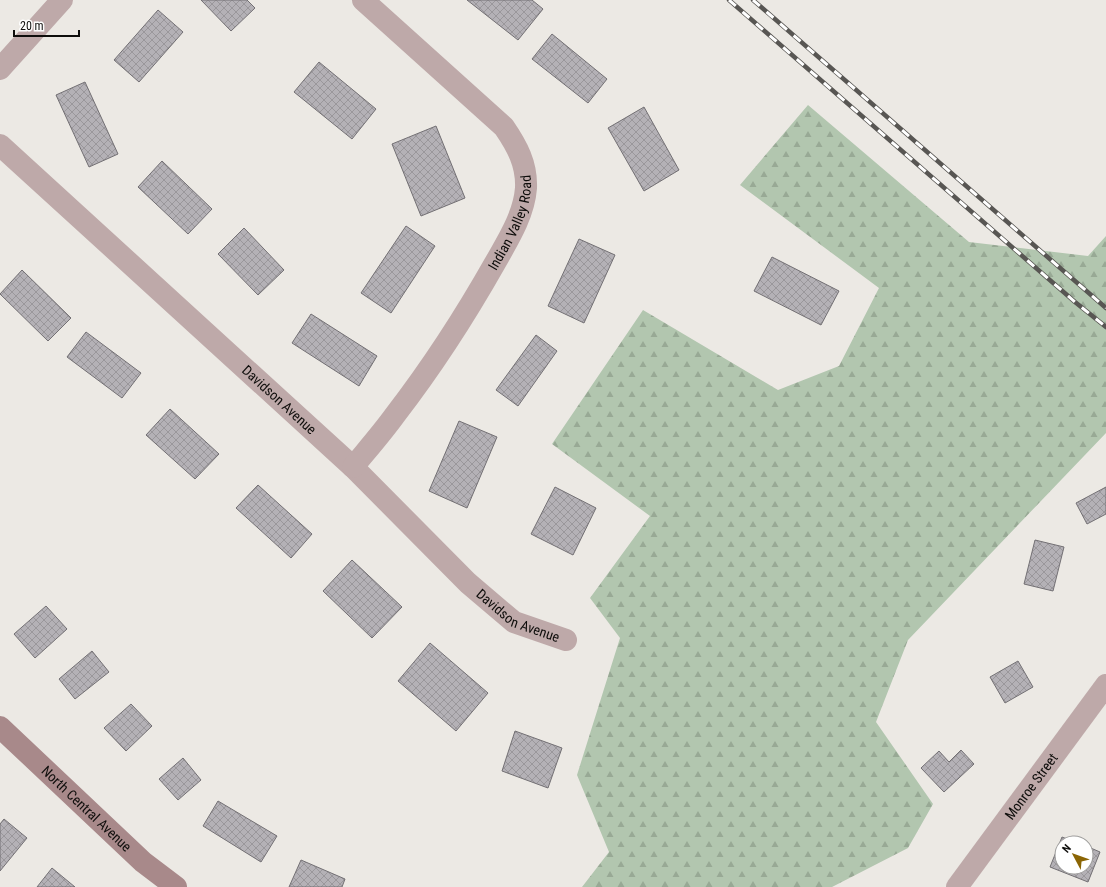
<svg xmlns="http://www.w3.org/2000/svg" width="1106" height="887" font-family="'Roboto Condensed',sans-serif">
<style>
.forest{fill:url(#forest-firs)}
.building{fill:url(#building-cross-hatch);stroke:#737074}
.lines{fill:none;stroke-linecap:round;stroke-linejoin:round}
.street{stroke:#bea9a9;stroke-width:22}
.secondary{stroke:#a8898a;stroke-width:22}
.rail-casing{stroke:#585653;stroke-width:4.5}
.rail{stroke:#fff;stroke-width:3;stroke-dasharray:9;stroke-linecap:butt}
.labels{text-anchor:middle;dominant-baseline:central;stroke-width:3;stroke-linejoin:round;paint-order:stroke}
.street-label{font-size:14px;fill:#0e0d0b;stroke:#fff}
</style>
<defs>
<pattern id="forest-firs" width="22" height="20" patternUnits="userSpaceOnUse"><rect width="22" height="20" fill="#b2c6af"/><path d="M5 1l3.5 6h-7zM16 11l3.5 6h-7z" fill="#98a995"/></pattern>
<pattern id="building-cross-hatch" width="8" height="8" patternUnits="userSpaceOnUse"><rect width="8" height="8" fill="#b4b1b6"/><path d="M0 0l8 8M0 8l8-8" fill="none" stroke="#9a979b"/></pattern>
</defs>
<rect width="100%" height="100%" fill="#ece9e4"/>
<path class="forest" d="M 808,105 L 969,242 L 1088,256 L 1106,236 L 1106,433 L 908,640 L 876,722 L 933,804 L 908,848 L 832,887 L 582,887 L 609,852 L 577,775 L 620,638 L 590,598 L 650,516 L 552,444 L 643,310 L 778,390 L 839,366 L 879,288 L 740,185 Z"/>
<path class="building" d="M 201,0 L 247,0 L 255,8 L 231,31 Z
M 467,0 L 532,0 L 543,9 L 518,40 Z
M 158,10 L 183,32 L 139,82 L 114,60 Z
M 552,34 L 607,79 L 588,103 L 532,59 Z
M 319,62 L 376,109 L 352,139 L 294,92 Z
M 85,82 L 118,154 L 89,167 L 56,95 Z
M 644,107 L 679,170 L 644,191 L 608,128 Z
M 436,126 L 465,198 L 421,216 L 392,144 Z
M 162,161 L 212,209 L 188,234 L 138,187 Z
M 406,226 L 435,246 L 391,313 L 361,293 Z
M 244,228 L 284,270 L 258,295 L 218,254 Z
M 579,239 L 615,255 L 584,323 L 548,306 Z
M 772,257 L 839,291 L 821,325 L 754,291 Z
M 22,270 L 71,318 L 48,341 L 0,294 Z
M 311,314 L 377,356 L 359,386 L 292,343 Z
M 86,332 L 141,373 L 122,398 L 67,357 Z
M 536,335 L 557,351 L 518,406 L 496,390 Z
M 170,409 L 219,454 L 195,479 L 146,435 Z
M 459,421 L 497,437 L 467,508 L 429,491 Z
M 258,485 L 312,534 L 291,558 L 236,508 Z
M 555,487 L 596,508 L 573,555 L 531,534 Z
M 1106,487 L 1106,514 L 1087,524 L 1076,503 Z
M 1035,540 L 1064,547 L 1053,591 L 1024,584 Z
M 352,560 L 402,607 L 372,638 L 323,591 Z
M 46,606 L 67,629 L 35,658 L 14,634 Z
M 430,643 L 488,693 L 456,731 L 398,681 Z
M 92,651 L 109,672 L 75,699 L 59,679 Z
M 1018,661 L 1033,687 L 1005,703 L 990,677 Z
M 131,704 L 152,726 L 126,751 L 104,728 Z
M 515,731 L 562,748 L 548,788 L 502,771 Z
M 961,750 L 974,764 L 944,792 L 921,768 L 939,751 L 949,762 Z
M 183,758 L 201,780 L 178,800 L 159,779 Z
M 218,801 L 277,836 L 261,862 L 203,826 Z
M 4,819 L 27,838 L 0,871 L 0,824 Z
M 1062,837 L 1077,843 L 1062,843 L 1062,867 L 1086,867 L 1086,846 L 1100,852 L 1088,882 L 1050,867 Z
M 301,860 L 345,879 L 342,887 L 289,887 Z
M 52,868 L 75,887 L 37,887 Z"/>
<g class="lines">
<g class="street">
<path d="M 0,69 L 62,0"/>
<path id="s1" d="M 0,145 L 353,467 L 468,583 L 514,622 L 566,640"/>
<path id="s2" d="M 353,467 C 367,450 382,433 395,415 C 432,367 465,316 495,263 C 508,240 524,215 526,188 C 527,164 517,146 504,127 L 363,0"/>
<path id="s3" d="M 957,887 L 1106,685"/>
</g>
<path class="secondary" id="s4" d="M 0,727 L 143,862 L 176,887"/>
<g class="rail-casing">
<path id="rail" d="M 729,0 L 1075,302 L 1106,327
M 753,0 L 1106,308"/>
</g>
<use href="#rail" class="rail"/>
</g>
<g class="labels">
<g class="street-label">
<text stroke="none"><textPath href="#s2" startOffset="293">Indian Valley Road</textPath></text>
<text stroke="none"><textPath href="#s1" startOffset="378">Davidson Avenue</textPath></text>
<text stroke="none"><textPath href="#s1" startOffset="702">Davidson Avenue</textPath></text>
<text stroke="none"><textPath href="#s3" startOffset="125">Monroe Street</textPath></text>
<text stroke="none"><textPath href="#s4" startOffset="119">North Central Avenue</textPath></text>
</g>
</g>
<g transform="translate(1074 855) rotate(311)"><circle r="19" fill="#ffffff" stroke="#9f9e9d"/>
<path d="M0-3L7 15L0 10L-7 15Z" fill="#8b6504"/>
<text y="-6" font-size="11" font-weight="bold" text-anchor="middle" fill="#0e0d0b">N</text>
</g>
<path d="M14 30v6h65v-6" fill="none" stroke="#0e0d0b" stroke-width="2"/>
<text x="20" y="30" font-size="12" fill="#0e0d0b" stroke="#ffffff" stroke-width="3" paint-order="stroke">20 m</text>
</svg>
